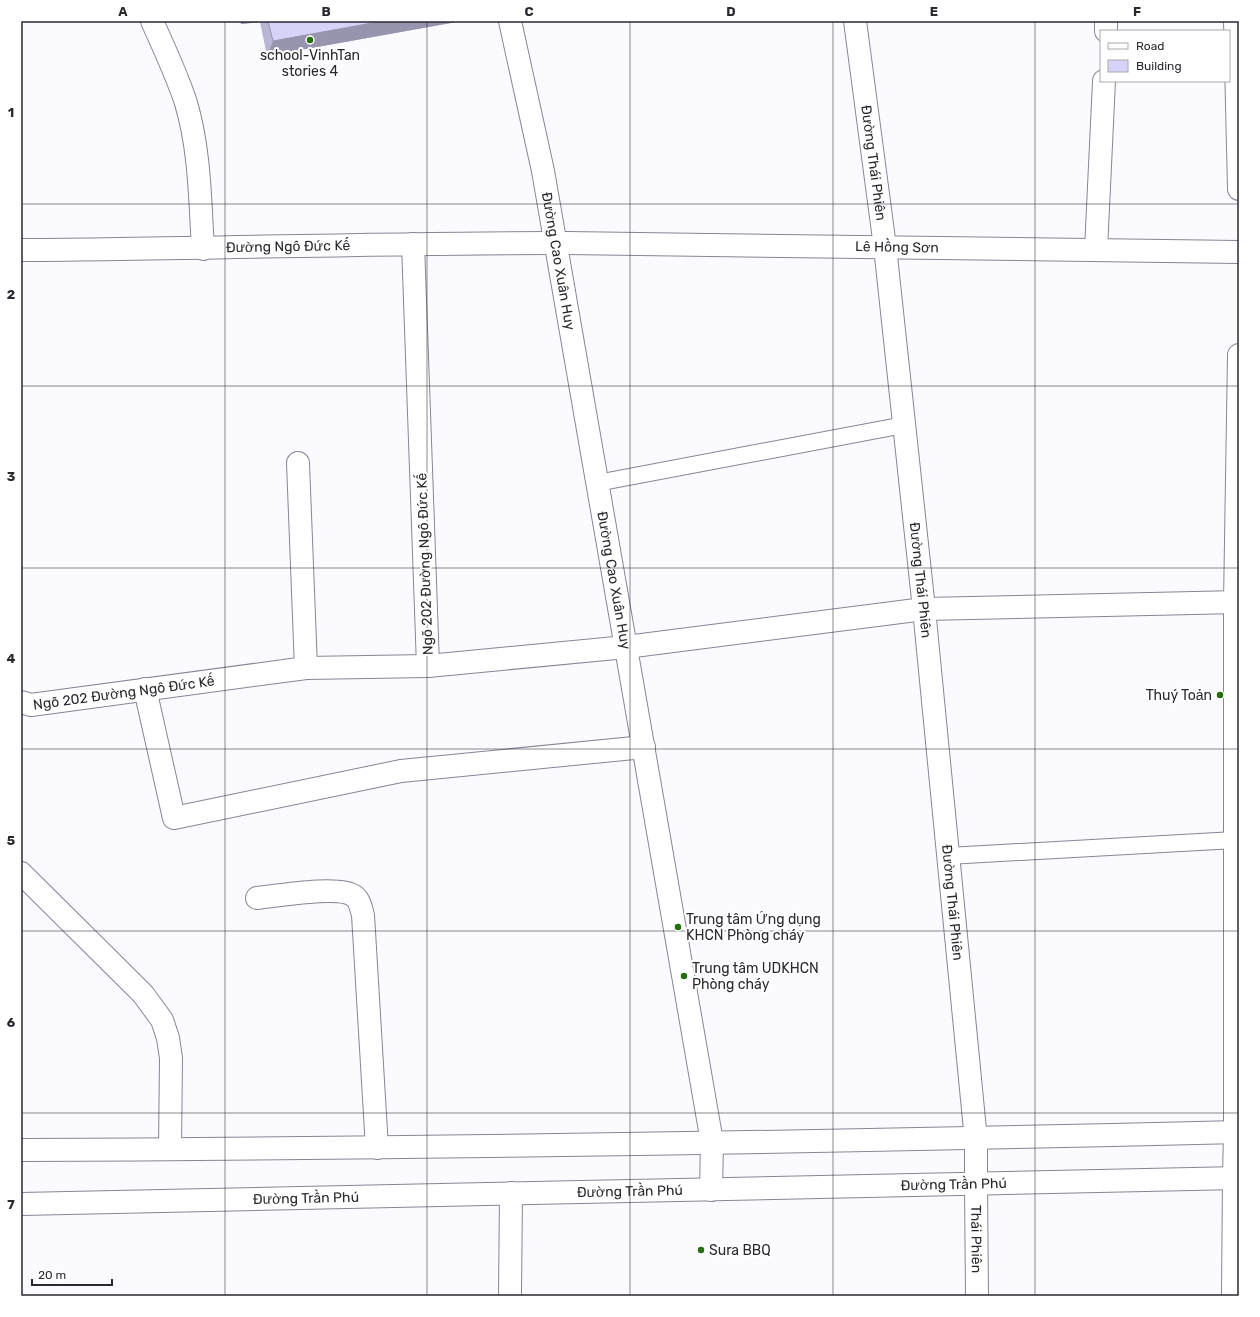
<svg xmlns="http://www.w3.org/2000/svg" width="1260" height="1317" font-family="Rubik,sans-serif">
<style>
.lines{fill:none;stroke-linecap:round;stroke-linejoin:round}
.service-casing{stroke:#878595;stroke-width:18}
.minor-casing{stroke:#878595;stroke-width:24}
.tertiary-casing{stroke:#878595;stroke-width:24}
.primary-casing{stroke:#878595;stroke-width:24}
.service{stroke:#fff;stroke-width:16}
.minor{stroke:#fff;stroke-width:22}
.tertiary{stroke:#fff;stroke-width:22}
.primary{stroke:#fff;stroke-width:22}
.wall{fill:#b9b5d5}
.shaded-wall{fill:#9694ae}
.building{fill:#d7d3f8;stroke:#9694ae}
.grid{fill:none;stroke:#2a2930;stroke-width:1;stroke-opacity:0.55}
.poi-dot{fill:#266f0f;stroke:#fff;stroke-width:1.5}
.labels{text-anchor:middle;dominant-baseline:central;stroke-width:4;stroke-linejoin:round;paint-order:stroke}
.poi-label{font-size:14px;fill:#2a2930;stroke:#fff;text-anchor:start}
.street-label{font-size:14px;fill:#2a2930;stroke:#fff}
.neatline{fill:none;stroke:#2a2930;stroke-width:1.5}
.grid-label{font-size:13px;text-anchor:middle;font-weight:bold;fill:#2a2930}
</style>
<rect width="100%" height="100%" fill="#fbfbff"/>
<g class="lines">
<g class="service-casing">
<path id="service" d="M 597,483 L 904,425
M 948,856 L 1235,840"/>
</g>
<g class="minor-casing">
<g id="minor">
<path d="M 152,21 C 164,48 177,75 186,103 C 200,150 200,201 203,249"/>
<path id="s1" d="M 855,21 L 885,247 L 924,609 L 976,1140"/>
<path d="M 1235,21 L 1239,189"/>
<path d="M 1106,31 L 1106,21"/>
<path d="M 1096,250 L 1104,81"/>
<path d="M 298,463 L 306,668"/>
<path d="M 428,666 L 626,647 L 924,609 L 1239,602"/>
<path d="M 145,689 L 174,818 L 401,771 L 644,747"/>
<path id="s2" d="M 21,702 L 31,705 L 306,668 L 428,666 L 413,244"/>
<path d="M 21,873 L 143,994 L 162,1020 L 168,1038 L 171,1058 L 170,1149"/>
<path d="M 257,898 C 276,896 340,885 354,896 C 360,900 361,909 363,915 L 377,1148"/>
<path d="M 1235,1132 L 1235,603 L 1239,355"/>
<path id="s3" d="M 976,1183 L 977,1296"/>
<path d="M 510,1296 L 511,1193"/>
<path d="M 1233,1296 L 1234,1178"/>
</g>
</g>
<g class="tertiary-casing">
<g id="tertiary">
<path id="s4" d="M 510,21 L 543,171 L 712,1142"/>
<path id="s5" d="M 21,250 C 199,249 376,243 553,243 C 782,244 1011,249 1239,252"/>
</g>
</g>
<g class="primary-casing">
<g id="primary">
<path d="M 976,1140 L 976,1183"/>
<path d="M 21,1150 C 427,1148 833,1142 1239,1132"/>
<path d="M 1234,1178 L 1235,1132"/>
<path d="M 711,1190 L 712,1142"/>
<path id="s6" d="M 21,1204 L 1239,1178"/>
</g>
</g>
<use href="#service" class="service"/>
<use href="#minor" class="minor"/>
<use href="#tertiary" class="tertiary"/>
<use href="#primary" class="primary"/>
</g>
<path class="wall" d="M 240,21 L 462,21 L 267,56 L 260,22 L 241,24 Z"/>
<path class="shaded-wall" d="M 242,21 L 260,21 L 260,22 L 241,24 Z
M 383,21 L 462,21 L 267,56 L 273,41 Z"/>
<path class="building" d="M 268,21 L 383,21 L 273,41 Z"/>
<path class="grid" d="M 225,21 L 225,1296M 427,21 L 427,1296M 630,21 L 630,1296M 833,21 L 833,1296M 1035,21 L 1035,1296M 21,204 L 1239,204M 21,386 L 1239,386M 21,568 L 1239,568M 21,749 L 1239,749M 21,931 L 1239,931M 21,1113 L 1239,1113"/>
<g class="poi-dot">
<circle cx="310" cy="40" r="4"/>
<circle cx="1220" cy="695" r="4"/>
<circle cx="678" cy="927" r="4"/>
<circle cx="684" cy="976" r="4"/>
<circle cx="701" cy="1250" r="4"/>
</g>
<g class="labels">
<g class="poi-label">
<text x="310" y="55" text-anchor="middle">school-VinhTan<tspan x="310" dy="16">stories 4</tspan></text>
<text x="1212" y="695" text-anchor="end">Thuý Toản</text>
<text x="686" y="919">Trung tâm Ứng dụng<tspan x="686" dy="16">KHCN Phòng cháy</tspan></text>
<text x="692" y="968">Trung tâm UDKHCN<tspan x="692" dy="16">Phòng cháy</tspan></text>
<text x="709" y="1250">Sura BBQ</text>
</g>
<g class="street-label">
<text stroke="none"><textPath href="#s1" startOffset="143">Đường Thái Phiên</textPath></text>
<text stroke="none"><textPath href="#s5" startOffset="267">Đường Ngô Đức Kế</textPath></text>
<text stroke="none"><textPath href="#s5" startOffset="876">Lê Hồng Sơn</textPath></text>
<text stroke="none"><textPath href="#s4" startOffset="245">Đường Cao Xuân Huy</textPath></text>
<text transform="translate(425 564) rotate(-92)">Ngõ 202 Đường Ngô Đức Kế</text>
<text stroke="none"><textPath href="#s1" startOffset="563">Đường Thái Phiên</textPath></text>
<text stroke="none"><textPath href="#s4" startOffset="569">Đường Cao Xuân Huy</textPath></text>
<text stroke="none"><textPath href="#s2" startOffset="104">Ngõ 202 Đường Ngô Đức Kế</textPath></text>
<text stroke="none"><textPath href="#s1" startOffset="887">Đường Thái Phiên</textPath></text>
<text stroke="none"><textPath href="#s6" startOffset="933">Đường Trần Phú</textPath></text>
<text stroke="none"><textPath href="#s6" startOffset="609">Đường Trần Phú</textPath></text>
<text stroke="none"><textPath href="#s6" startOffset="285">Đường Trần Phú</textPath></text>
<text stroke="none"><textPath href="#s3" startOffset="56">Thái Phiên</textPath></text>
</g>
</g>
<rect width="1260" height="1317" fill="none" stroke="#ffffff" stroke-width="44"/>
<rect x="1100" y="30" width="130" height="52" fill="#ffffff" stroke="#aaa9ac"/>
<rect x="1108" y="43" width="20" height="6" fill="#ffffff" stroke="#aaa9ac"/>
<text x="1136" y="50" font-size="12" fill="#2a2930">Road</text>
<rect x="1108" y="60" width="20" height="12" fill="#d7d3f8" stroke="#aaa9ac"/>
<text x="1136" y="70" font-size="12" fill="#2a2930">Building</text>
<path d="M32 1279v6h80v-6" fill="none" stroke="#2a2930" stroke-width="2"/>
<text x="38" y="1279" font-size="12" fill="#2a2930" stroke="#ffffff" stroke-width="3" paint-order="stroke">20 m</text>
<rect x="22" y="22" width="1216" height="1273" class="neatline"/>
<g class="grid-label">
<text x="123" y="16">A</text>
<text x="326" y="16">B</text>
<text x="529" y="16">C</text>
<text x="731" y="16">D</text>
<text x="934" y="16">E</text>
<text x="1137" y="16">F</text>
<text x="11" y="117">1</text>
<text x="11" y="299">2</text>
<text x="11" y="481">3</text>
<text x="11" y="663">4</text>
<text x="11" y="845">5</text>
<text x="11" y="1027">6</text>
<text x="11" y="1209">7</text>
</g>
</svg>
